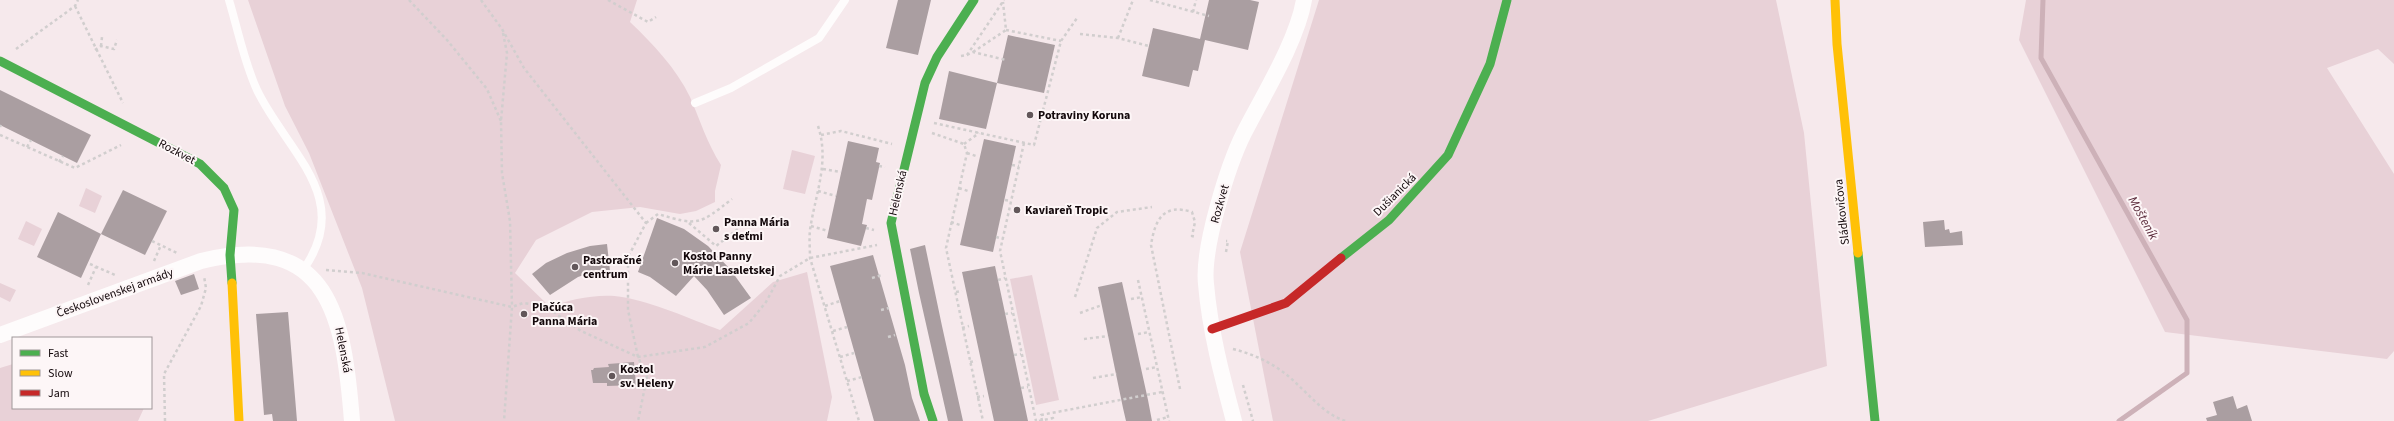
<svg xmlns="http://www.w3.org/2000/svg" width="2394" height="421" font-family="'Source Sans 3',sans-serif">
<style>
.green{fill:#e8d1d7}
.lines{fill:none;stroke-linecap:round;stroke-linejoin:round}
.stream{stroke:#cdb1b8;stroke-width:5}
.building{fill:#aa9ea1}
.path{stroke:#d1cece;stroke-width:2.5;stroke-dasharray:3 3;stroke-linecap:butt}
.lane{stroke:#fefcfc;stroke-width:8}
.street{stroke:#fefcfc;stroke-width:16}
.fast{stroke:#4caf50;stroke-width:9}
.slow{stroke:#ffc107;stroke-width:9}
.jam{stroke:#c62828;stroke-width:9}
.poi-dot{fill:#62575a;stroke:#fdf6f7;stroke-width:1.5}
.labels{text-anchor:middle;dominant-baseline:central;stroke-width:4;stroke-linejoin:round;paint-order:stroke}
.poi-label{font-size:12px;font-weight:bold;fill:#13080b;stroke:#fdf6f7;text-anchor:start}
.street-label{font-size:12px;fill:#13080b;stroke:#fdf6f7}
.water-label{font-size:13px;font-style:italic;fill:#592939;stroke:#fdf6f7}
</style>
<rect width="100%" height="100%" fill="#f6e9ec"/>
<path class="green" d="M 248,0 L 637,0 L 630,22 C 653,44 676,68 690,97 C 700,120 707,143 721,165 L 715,191 L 715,202 L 696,211 L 680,214 L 640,207 L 592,212 L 536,240 L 515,273 L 550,307 C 570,299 600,293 622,297 C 653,302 690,319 720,330 L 773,282 L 807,272 L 832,397 L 827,421 L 395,421 L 362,288 L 309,153 L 285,106 Z
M 1319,0 L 1776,0 L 1804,133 L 1827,366 L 1648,421 L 1273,421 L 1240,252 Z
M 2026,0 L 2394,0 L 2394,64 L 2378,49 L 2327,68 L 2394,174 L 2394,351 L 2387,359 L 2165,332 L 2019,40 Z
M 792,150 L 815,156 L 805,194 L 783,189 Z
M 86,188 L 102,196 L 95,213 L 79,206 Z
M 26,221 L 42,229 L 34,246 L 18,239 Z
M 1032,275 L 1059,400 L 1036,405 L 1010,279 Z
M 0,283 L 16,290 L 10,302 L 0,297 Z
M 13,364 L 13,408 L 144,408 L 138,421 L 0,421 L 0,368 Z"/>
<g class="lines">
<path class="stream" d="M 2043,0 L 2041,58 L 2187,320 L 2187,373 L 2119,421"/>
</g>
<path class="building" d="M 898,0 L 931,0 L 918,55 L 886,48 Z
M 1209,0 L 1250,0 L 1259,2 L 1248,50 L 1205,40 L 1198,71 L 1193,70 L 1189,87 L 1142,76 L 1153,28 L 1200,39 Z
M 1008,35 L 1055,45 L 1044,93 L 997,83 Z
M 949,71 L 997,83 L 986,129 L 939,119 Z
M 0,90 L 91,135 L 77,163 L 0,125 Z
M 984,139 L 1016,146 L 993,252 L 960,245 Z
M 848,141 L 879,148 L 876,162 L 880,163 L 872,200 L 867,199 L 862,224 L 867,225 L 861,246 L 827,238 Z
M 123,190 L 167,211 L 145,255 L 101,234 Z
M 58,212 L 101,234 L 81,278 L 37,257 Z
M 657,218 L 684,229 L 708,246 L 730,269 L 751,298 L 724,315 L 707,290 L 694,276 L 676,296 L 650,277 L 638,272 Z
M 1944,220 L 1945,230 L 1949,229 L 1950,233 L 1962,231 L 1963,245 L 1925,247 L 1923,222 Z
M 607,244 L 610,271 L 593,272 L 578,277 L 550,295 L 532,274 L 546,263 L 567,253 L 590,246 Z
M 925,245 L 942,326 L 963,421 L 948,421 L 919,293 L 910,249 Z
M 873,255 L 905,365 L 912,398 L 920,421 L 874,421 L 830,266 Z
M 995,266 L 998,280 L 1028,421 L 994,421 L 989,398 L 962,272 Z
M 194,274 L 199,289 L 181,295 L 175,281 Z
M 1122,282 L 1148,400 L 1152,421 L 1126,421 L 1123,408 L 1098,287 Z
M 288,312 L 297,421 L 273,421 L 272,414 L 264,415 L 256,314 Z
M 634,362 L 636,385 L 607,386 L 607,383 L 593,383 L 591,370 L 593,370 L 594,368 L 609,367 L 608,364 Z
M 2233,396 L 2237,409 L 2247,405 L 2252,421 L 2207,421 L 2206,418 L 2217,415 L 2213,402 Z"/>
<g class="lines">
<path class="path" d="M 409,0 L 447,40 L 487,89 L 501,121
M 481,0 L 502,29 L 524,68 L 646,223 L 628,257 L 628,310 L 638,357 L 647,377 L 638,421
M 608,0 L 648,22 L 656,17
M 1150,0 L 1209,16
M 75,6 L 123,103
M 1193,12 L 1196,0
M 1006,30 L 1061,41
M 503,33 L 507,53 L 501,121 L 502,173 L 510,221 L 512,307 L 504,421
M 1080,34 L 1118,38 L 1149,46
M 1118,38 L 1133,0
M 101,46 L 102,37
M 16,49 L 75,6 L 78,0
M 95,50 L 101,46 L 114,49 L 117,40
M 973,52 L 1006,30 L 1003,2
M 967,55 L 973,52 L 1006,60
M 961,56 L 967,55 L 1004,0
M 934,123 L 1034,145 L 1061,41 L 1077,18
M 818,126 C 830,162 815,195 810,230 C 809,239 810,249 810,258 L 859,421
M 0,127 L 1,125
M 932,133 L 964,144 L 967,153 L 946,248 L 983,421
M 0,135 L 75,168 L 121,145
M 821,135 L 841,131 L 892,144
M 1024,143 L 1000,251 L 1036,421
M 964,144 L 979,133
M 27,147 L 31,140
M 967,153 L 976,156
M 59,162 L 63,156
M 1012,165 L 1019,166
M 879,166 L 885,167
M 823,169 L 841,172
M 959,188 L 968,191
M 818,191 L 836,196
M 1005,200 L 1011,201
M 951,222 L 960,225
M 646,223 L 658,214 C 698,226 699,225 732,199
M 689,223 L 716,246 L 738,229
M 811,226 L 828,231
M 866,228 L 874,230
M 996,237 L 1003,239
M 152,241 L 177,253
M 1226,252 L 1228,241 L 1226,241
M 154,261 L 161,245
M 90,264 L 115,275
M 326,270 L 362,273 L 512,307 L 523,303 L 545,306 L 581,331 L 638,357 L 705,347 L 749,323 L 766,302 L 780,276 L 810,258 L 877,245
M 872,278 L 882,275
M 998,280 L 1005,278
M 1138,280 L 1169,421
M 88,285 L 96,267
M 956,292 L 962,291
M 1075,297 L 1097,228 L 1117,212 L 1152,207
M 1131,299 L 1142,297
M 825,306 L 840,301
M 881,310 L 889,308
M 1080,313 L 1102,305
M 1005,314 L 1012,313
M 962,328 L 969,326
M 833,331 L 847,327
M 1138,334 L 1149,332
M 888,337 L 895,335
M 1084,339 L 1108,336
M 1233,349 C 1257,355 1279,366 1297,384 C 1311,397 1327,416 1346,421
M 1014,355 L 1021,354
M 840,357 L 854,353
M 970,362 L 976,361
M 1146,369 L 1157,367
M 1093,378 L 1117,374
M 847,381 L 862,377
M 1243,385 L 1253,421
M 1021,388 L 1028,387
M 1180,389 L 1151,245 C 1155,220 1163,203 1192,212 L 1195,222 L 1192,236 L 1196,237
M 977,397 L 984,396
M 1157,420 L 1168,417
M 165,421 L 164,374 L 201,306 L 206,288 L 204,276
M 1039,421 L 1053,418 L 1053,421
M 1042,421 L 1041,415 L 1162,392"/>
<path class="lane" d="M 229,0 C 238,30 244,62 257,90 C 286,151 355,198 303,270
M 695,103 L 731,88 L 819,38 L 845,0"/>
<path class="street" d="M 0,335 L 201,261 C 330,229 344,319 352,421
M 1234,421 C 1222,376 1210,331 1206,284 C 1202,248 1228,165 1244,133 C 1264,94 1297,41 1304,0"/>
<path class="fast" d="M 0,61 L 200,164 L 224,188 L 234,210 L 230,255 L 232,283
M 1858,253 L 1875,421
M 1341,258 L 1389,220 L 1448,155 L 1490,64 L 1507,0
M 933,421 L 924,394 L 891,223 L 925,83 L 937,57 L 974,0"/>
<path class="slow" d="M 1835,0 L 1837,44 L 1858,253
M 232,283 L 239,421"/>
<path class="jam" d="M 1212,329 L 1286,303 L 1341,258"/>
</g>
<g class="poi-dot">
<circle cx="1030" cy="115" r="4"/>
<circle cx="1017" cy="210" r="4"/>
<circle cx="716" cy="229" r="4"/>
<circle cx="675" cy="263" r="4"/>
<circle cx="575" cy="267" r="4"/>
<circle cx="524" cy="314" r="4"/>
<circle cx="612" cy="376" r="4"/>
</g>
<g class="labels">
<g class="poi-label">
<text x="1038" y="115">Potraviny Koruna</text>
<text x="1025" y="210">Kaviareň Tropic</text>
<text x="724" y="222">Panna Mária<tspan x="724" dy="14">s deťmi</tspan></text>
<text x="683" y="256">Kostol Panny<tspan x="683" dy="14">Márie Lasaletskej</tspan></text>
<text x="583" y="260">Pastoračné<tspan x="583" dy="14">centrum</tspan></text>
<text x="532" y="307">Plačúca<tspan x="532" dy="14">Panna Mária</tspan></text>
<text x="620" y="369">Kostol<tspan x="620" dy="14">sv. Heleny</tspan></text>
</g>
<g class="street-label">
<text transform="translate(177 152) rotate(28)">Rozkvet</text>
<text transform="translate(898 193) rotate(-77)">Helenská</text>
<text transform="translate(1395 195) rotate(-45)">Dušianická</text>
<text transform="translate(1220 204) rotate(-74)">Rozkvet</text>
<text transform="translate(1842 212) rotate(-96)">Sládkovičova</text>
<text transform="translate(115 293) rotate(-20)">Československej armády</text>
<text transform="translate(343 350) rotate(79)">Helenská</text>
</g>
<g class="water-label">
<text transform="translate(2143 218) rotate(61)">Mošteník</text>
</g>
</g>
<rect x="12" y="337" width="140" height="72" fill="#fdf6f7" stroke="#9f9799"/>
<rect x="20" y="350" width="20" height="6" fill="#4caf50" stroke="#9f9799"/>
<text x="48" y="357" font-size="12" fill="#13080b">Fast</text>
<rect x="20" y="370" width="20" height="6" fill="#ffc107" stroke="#9f9799"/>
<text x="48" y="377" font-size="12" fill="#13080b">Slow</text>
<rect x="20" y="390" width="20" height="6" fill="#c62828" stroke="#9f9799"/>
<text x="48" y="397" font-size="12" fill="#13080b">Jam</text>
</svg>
